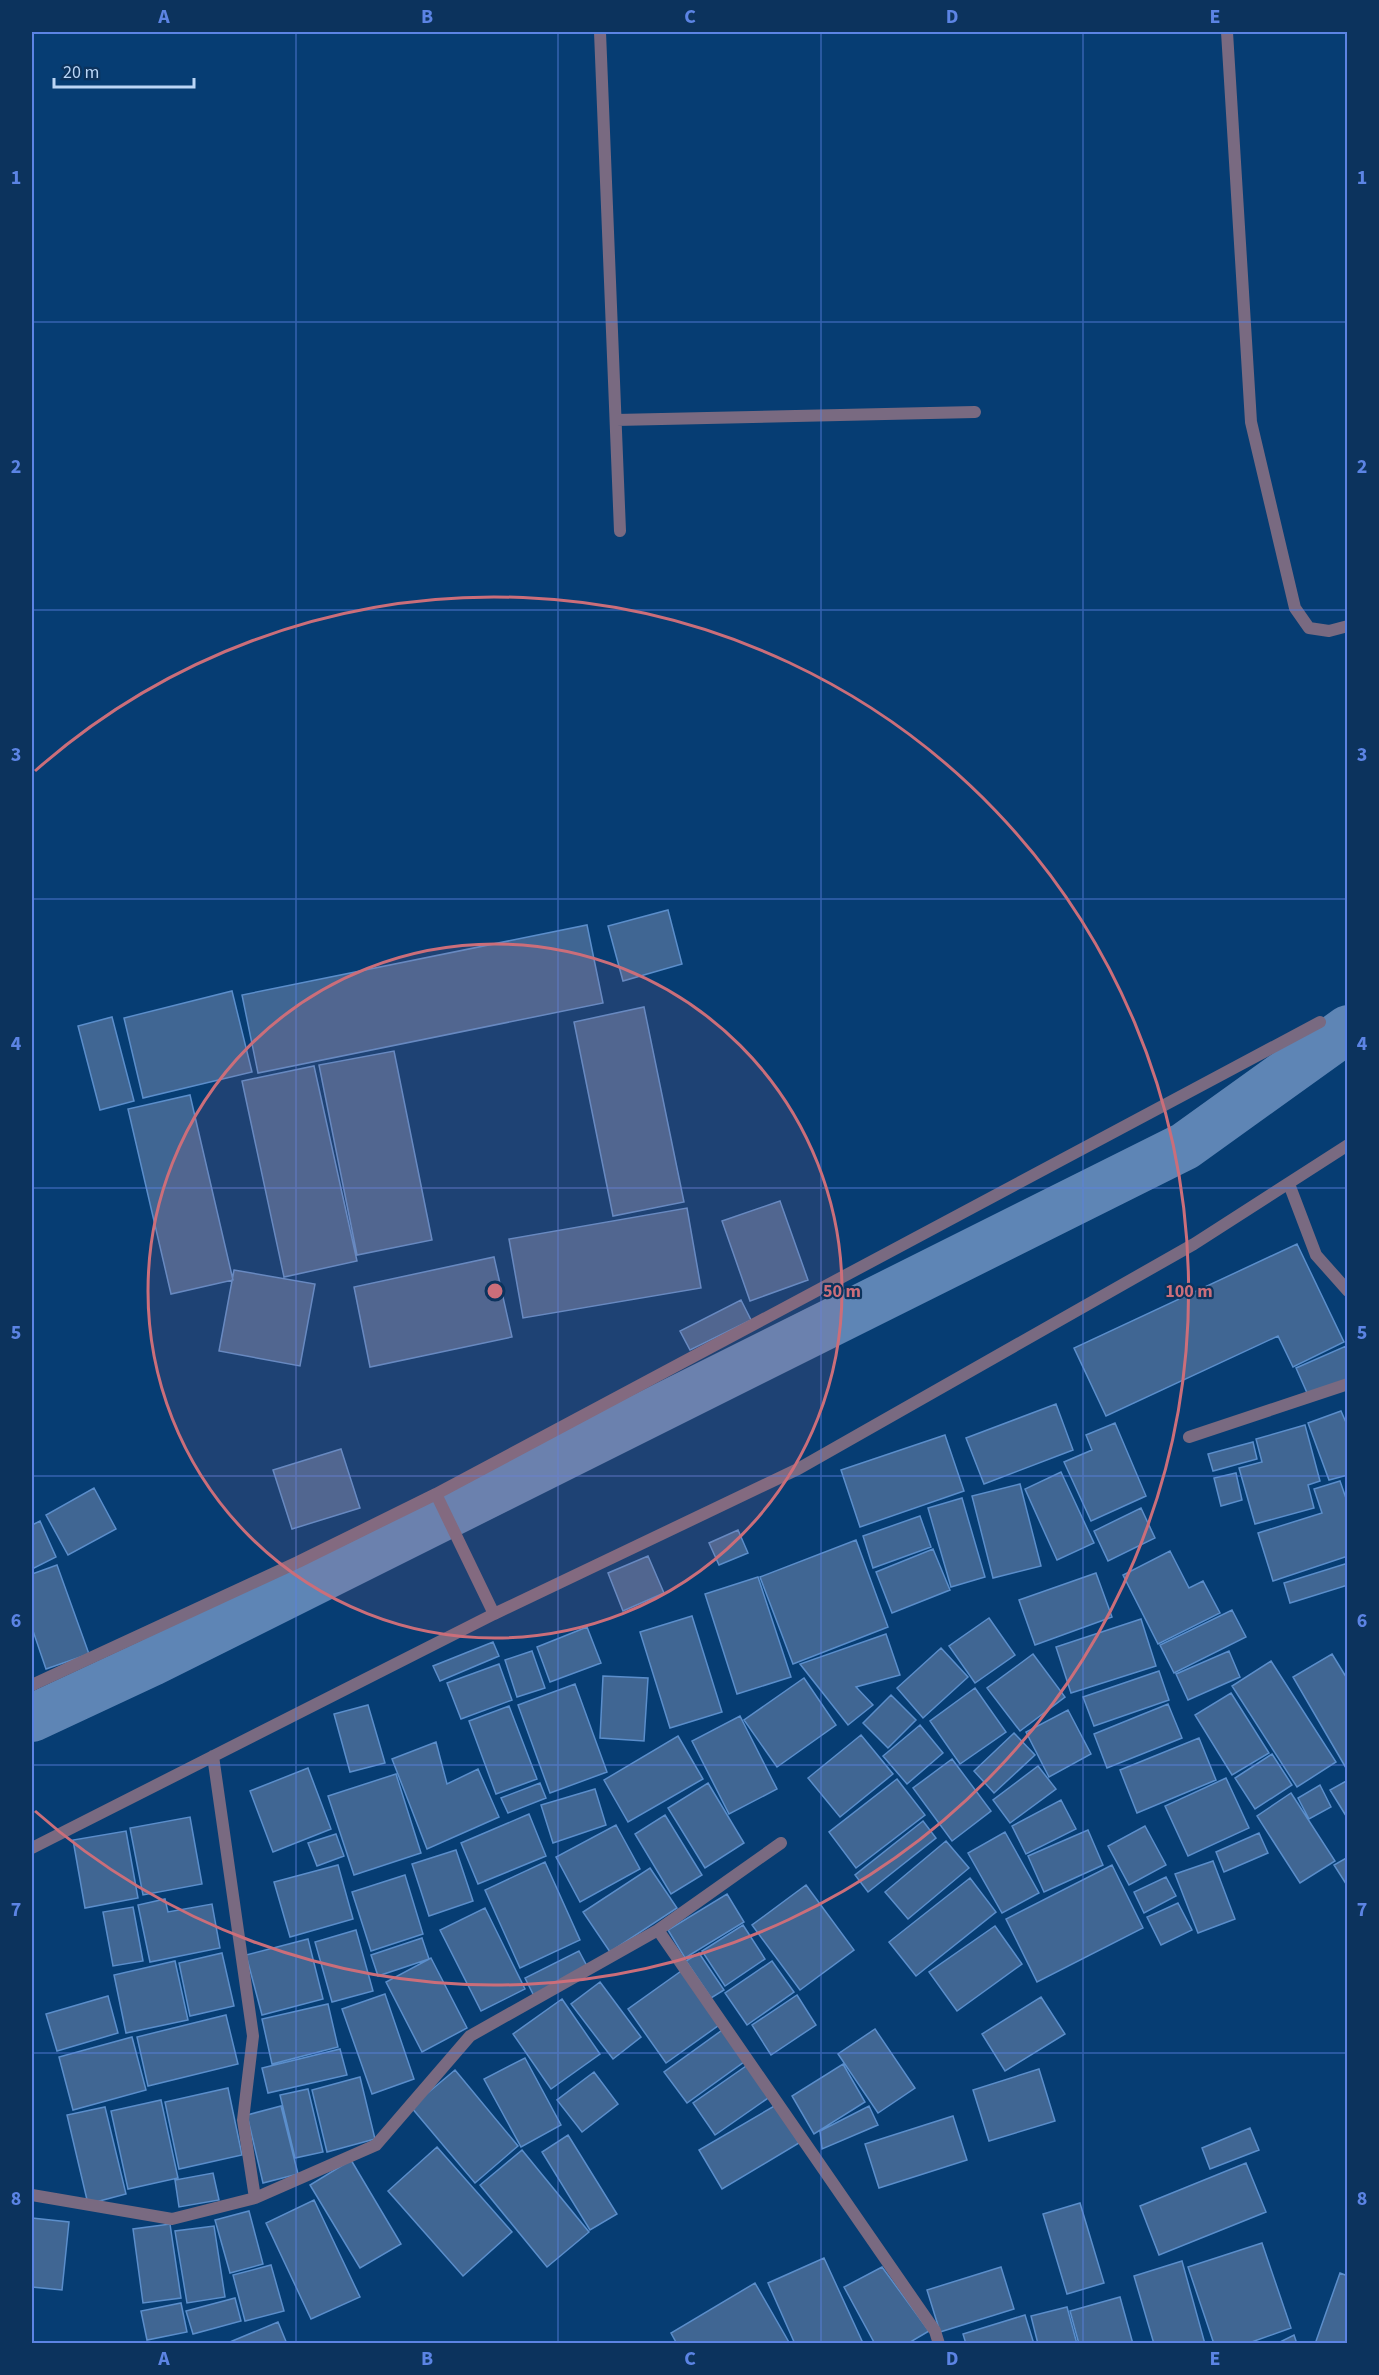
<svg xmlns="http://www.w3.org/2000/svg" width="1379" height="2375" font-family="'Source Sans 3',sans-serif">
<style>
.lines{fill:none;stroke-linecap:round;stroke-linejoin:round}
.canal{stroke:#5e85b5;stroke-width:48}
.building{fill:#406693;stroke:#5b8ecb;stroke-width:1.5}
.street{stroke:#796a81;stroke-width:12}
.grid{fill:none;stroke:#5c84e4;stroke-width:1.5;stroke-opacity:0.55}
.ring{fill:none;stroke:#cb6e7a;stroke-width:3}
.centre{fill:#cb6e7a;stroke:#0c335d;stroke-width:3}
.ring-label{font-size:18px;text-anchor:middle;font-weight:bold;fill:#cb6e7a;stroke:#0c335d;stroke-width:4.5;stroke-linejoin:round;paint-order:stroke}
.neatline{fill:none;stroke:#5c84e4;stroke-width:2}
.grid-label{font-size:20px;text-anchor:middle;font-weight:bold;fill:#5c84e4}
</style>
<rect width="100%" height="100%" fill="#063d73"/>
<g class="lines">
<path class="canal" d="M 32,1718 L 152,1662 L 1185,1146 L 1348,1029"/>
</g>
<path class="building" d="M 668,910 L 682,964 L 623,981 L 608,926 Z
M 587,925 L 603,1003 L 258,1073 L 242,995 Z
M 232,991 L 252,1072 L 143,1098 L 124,1018 Z
M 644,1007 L 684,1202 L 613,1216 L 574,1022 Z
M 112,1017 L 134,1101 L 100,1110 L 78,1026 Z
M 394,1051 L 432,1240 L 357,1255 L 319,1065 Z
M 314,1066 L 357,1261 L 284,1277 L 242,1081 Z
M 190,1095 L 233,1280 L 171,1294 L 128,1109 Z
M 780,1201 L 808,1280 L 750,1301 L 722,1221 Z
M 687,1208 L 701,1288 L 523,1318 L 509,1239 Z
M 1297,1244 L 1344,1342 L 1293,1367 L 1278,1336 L 1106,1416 L 1074,1348 Z
M 494,1257 L 512,1337 L 370,1367 L 354,1287 Z
M 234,1270 L 315,1284 L 300,1366 L 219,1351 Z
M 741,1300 L 751,1320 L 690,1350 L 680,1331 Z
M 1346,1346 L 1348,1379 L 1308,1395 L 1296,1368 Z
M 1056,1404 L 1073,1450 L 984,1484 L 966,1438 Z
M 1341,1411 L 1348,1427 L 1348,1475 L 1329,1480 L 1308,1423 Z
M 1115,1423 L 1146,1496 L 1091,1521 L 1064,1462 L 1092,1450 L 1086,1435 Z
M 1305,1425 L 1320,1481 L 1308,1485 L 1314,1508 L 1255,1524 L 1239,1468 L 1262,1462 L 1256,1439 Z
M 945,1435 L 964,1491 L 860,1527 L 841,1470 Z
M 1253,1442 L 1257,1459 L 1213,1471 L 1208,1454 Z
M 341,1449 L 360,1508 L 292,1529 L 273,1470 Z
M 1061,1472 L 1094,1543 L 1057,1560 L 1025,1489 Z
M 1236,1473 L 1242,1500 L 1221,1506 L 1214,1478 Z
M 1340,1481 L 1348,1504 L 1348,1556 L 1273,1581 L 1258,1533 L 1322,1513 L 1314,1489 Z
M 1020,1484 L 1041,1566 L 993,1578 L 972,1496 Z
M 94,1488 L 116,1529 L 68,1555 L 46,1515 Z
M 962,1498 L 985,1577 L 951,1587 L 928,1508 Z
M 1141,1508 L 1155,1538 L 1108,1561 L 1094,1531 Z
M 920,1516 L 931,1547 L 873,1568 L 863,1536 Z
M 40,1521 L 56,1557 L 32,1569 L 32,1525 Z
M 738,1530 L 748,1553 L 719,1565 L 709,1543 Z
M 856,1540 L 888,1627 L 793,1664 L 760,1577 Z
M 933,1549 L 950,1590 L 892,1613 L 876,1572 Z
M 1170,1551 L 1189,1588 L 1203,1581 L 1220,1613 L 1158,1644 L 1123,1575 Z
M 648,1556 L 664,1593 L 623,1611 L 608,1573 Z
M 1348,1563 L 1348,1585 L 1290,1603 L 1284,1583 Z
M 57,1565 L 89,1654 L 46,1669 L 32,1628 L 32,1574 Z
M 1096,1573 L 1112,1617 L 1035,1645 L 1019,1600 Z
M 758,1577 L 791,1677 L 737,1694 L 705,1594 Z
M 1232,1610 L 1246,1637 L 1174,1673 L 1160,1645 Z
M 692,1616 L 722,1712 L 670,1728 L 640,1632 Z
M 989,1618 L 1015,1655 L 975,1683 L 949,1646 Z
M 1141,1619 L 1156,1666 L 1071,1693 L 1056,1647 Z
M 587,1627 L 601,1663 L 550,1682 L 537,1647 Z
M 886,1634 L 900,1675 L 856,1687 L 873,1705 L 848,1725 L 800,1664 Z
M 493,1642 L 499,1656 L 440,1681 L 433,1666 Z
M 941,1648 L 968,1677 L 923,1718 L 897,1688 Z
M 532,1651 L 545,1688 L 517,1697 L 505,1660 Z
M 1229,1651 L 1240,1677 L 1188,1700 L 1176,1674 Z
M 1033,1654 L 1065,1697 L 1020,1731 L 987,1688 Z
M 1332,1654 L 1348,1680 L 1346,1768 L 1293,1677 Z
M 1271,1661 L 1336,1762 L 1297,1787 L 1232,1686 Z
M 499,1664 L 512,1700 L 461,1719 L 447,1683 Z
M 1159,1671 L 1169,1700 L 1094,1726 L 1083,1697 Z
M 603,1676 L 648,1678 L 644,1741 L 600,1738 Z
M 804,1678 L 836,1725 L 777,1767 L 744,1720 Z
M 575,1684 L 607,1772 L 550,1793 L 518,1705 Z
M 975,1688 L 1006,1732 L 960,1764 L 930,1721 Z
M 1231,1693 L 1269,1753 L 1232,1775 L 1195,1715 Z
M 891,1695 L 916,1720 L 888,1748 L 863,1723 Z
M 1168,1704 L 1182,1738 L 1107,1768 L 1094,1734 Z
M 368,1705 L 385,1763 L 350,1772 L 334,1714 Z
M 509,1706 L 537,1779 L 496,1794 L 469,1721 Z
M 1068,1710 L 1091,1754 L 1049,1777 L 1026,1732 Z
M 740,1716 L 777,1789 L 729,1814 L 692,1741 Z
M 920,1725 L 943,1753 L 907,1784 L 883,1756 Z
M 1014,1733 L 1035,1755 L 994,1793 L 974,1771 Z
M 861,1735 L 893,1774 L 840,1817 L 808,1778 Z
M 678,1736 L 703,1779 L 628,1822 L 604,1780 Z
M 1199,1738 L 1216,1780 L 1137,1813 L 1120,1770 Z
M 436,1742 L 447,1784 L 478,1769 L 499,1817 L 427,1849 L 392,1759 Z
M 1272,1754 L 1292,1785 L 1255,1809 L 1235,1778 Z
M 952,1759 L 991,1811 L 952,1841 L 913,1788 Z
M 1038,1766 L 1056,1789 L 1010,1823 L 993,1800 Z
M 308,1768 L 331,1829 L 273,1852 L 250,1791 Z
M 396,1774 L 421,1853 L 354,1875 L 328,1796 Z
M 1226,1778 L 1249,1828 L 1188,1856 L 1165,1806 Z
M 897,1779 L 925,1815 L 856,1868 L 829,1832 Z
M 1348,1780 L 1348,1819 L 1330,1790 Z
M 540,1783 L 546,1798 L 508,1813 L 501,1798 Z
M 708,1783 L 744,1843 L 705,1868 L 668,1808 Z
M 1320,1785 L 1331,1807 L 1309,1819 L 1298,1798 Z
M 595,1789 L 606,1825 L 553,1843 L 541,1805 Z
M 1291,1793 L 1335,1861 L 1300,1883 L 1257,1816 Z
M 1061,1800 L 1076,1829 L 1026,1854 L 1012,1826 Z
M 529,1814 L 546,1856 L 478,1884 L 461,1843 Z
M 665,1815 L 702,1875 L 671,1894 L 635,1834 Z
M 190,1817 L 202,1884 L 143,1895 L 130,1828 Z
M 923,1821 L 936,1838 L 868,1892 L 855,1875 Z
M 616,1825 L 640,1869 L 580,1902 L 556,1857 Z
M 1145,1826 L 1166,1865 L 1129,1885 L 1108,1846 Z
M 1088,1830 L 1103,1865 L 1044,1892 L 1028,1856 Z
M 126,1831 L 138,1898 L 85,1908 L 73,1840 Z
M 1005,1832 L 1039,1893 L 1002,1913 L 968,1853 Z
M 1259,1833 L 1268,1853 L 1224,1872 L 1216,1852 Z
M 336,1834 L 344,1856 L 317,1866 L 308,1843 Z
M 946,1841 L 969,1868 L 908,1919 L 885,1892 Z
M 456,1850 L 473,1901 L 429,1916 L 412,1864 Z
M 1348,1857 L 1348,1887 L 1334,1865 Z
M 1213,1861 L 1235,1919 L 1198,1933 L 1175,1874 Z
M 545,1862 L 580,1940 L 520,1968 L 485,1890 Z
M 338,1865 L 353,1919 L 290,1937 L 274,1882 Z
M 1112,1865 L 1143,1928 L 1037,1982 L 1006,1919 Z
M 650,1868 L 677,1908 L 610,1952 L 583,1912 Z
M 405,1875 L 423,1934 L 371,1951 L 352,1892 Z
M 1166,1877 L 1176,1896 L 1144,1913 L 1134,1892 Z
M 970,1878 L 996,1912 L 916,1976 L 889,1942 Z
M 806,1885 L 854,1950 L 800,1990 L 752,1925 Z
M 727,1894 L 744,1922 L 685,1958 L 668,1930 Z
M 165,1899 L 168,1912 L 212,1904 L 220,1948 L 150,1962 L 138,1905 Z
M 1178,1903 L 1192,1930 L 1161,1945 L 1147,1917 Z
M 133,1907 L 143,1961 L 113,1966 L 103,1912 Z
M 485,1908 L 525,1989 L 481,2011 L 440,1930 Z
M 743,1925 L 765,1959 L 725,1986 L 702,1951 Z
M 995,1926 L 1022,1964 L 957,2011 L 929,1972 Z
M 356,1930 L 373,1991 L 332,2002 L 315,1942 Z
M 422,1938 L 429,1959 L 378,1976 L 371,1955 Z
M 308,1939 L 323,1999 L 262,2015 L 246,1955 Z
M 579,1951 L 588,1968 L 534,1996 L 525,1978 Z
M 222,1953 L 234,2006 L 190,2016 L 179,1963 Z
M 699,1953 L 724,1990 L 711,1998 L 686,1961 Z
M 431,1958 L 467,2028 L 422,2052 L 386,1982 Z
M 175,1961 L 188,2020 L 126,2033 L 114,1975 Z
M 772,1961 L 794,1992 L 747,2025 L 725,1993 Z
M 684,1969 L 722,2023 L 666,2063 L 628,2009 Z
M 600,1982 L 641,2037 L 613,2059 L 571,2004 Z
M 385,1994 L 414,2079 L 372,2094 L 342,2009 Z
M 797,1995 L 816,2025 L 771,2055 L 752,2025 Z
M 108,1996 L 118,2033 L 57,2051 L 46,2014 Z
M 1041,1997 L 1065,2034 L 1005,2071 L 982,2034 Z
M 562,1999 L 600,2054 L 551,2089 L 513,2034 Z
M 328,2004 L 338,2047 L 272,2064 L 262,2019 Z
M 226,2015 L 238,2064 L 148,2086 L 137,2037 Z
M 725,2028 L 748,2059 L 687,2103 L 664,2072 Z
M 875,2029 L 915,2088 L 878,2113 L 838,2054 Z
M 132,2037 L 146,2090 L 73,2110 L 59,2057 Z
M 340,2049 L 347,2075 L 268,2093 L 262,2068 Z
M 525,2058 L 561,2125 L 521,2147 L 484,2079 Z
M 749,2064 L 771,2096 L 715,2135 L 693,2103 Z
M 843,2064 L 865,2102 L 814,2134 L 792,2096 Z
M 1039,2069 L 1055,2121 L 989,2141 L 973,2090 Z
M 455,2070 L 518,2146 L 475,2183 L 411,2107 Z
M 594,2072 L 618,2104 L 582,2132 L 557,2100 Z
M 360,2077 L 375,2139 L 327,2152 L 312,2090 Z
M 228,2088 L 242,2155 L 179,2169 L 165,2102 Z
M 308,2089 L 323,2152 L 295,2158 L 280,2095 Z
M 161,2100 L 178,2178 L 128,2189 L 111,2111 Z
M 776,2105 L 799,2143 L 722,2189 L 699,2150 Z
M 281,2106 L 298,2174 L 263,2183 L 247,2115 Z
M 869,2106 L 878,2125 L 822,2149 L 820,2131 Z
M 105,2107 L 126,2194 L 88,2204 L 67,2115 Z
M 953,2116 L 967,2160 L 879,2188 L 865,2144 Z
M 1250,2128 L 1259,2150 L 1210,2169 L 1202,2148 Z
M 568,2135 L 617,2214 L 590,2230 L 542,2152 Z
M 437,2147 L 512,2232 L 463,2276 L 388,2191 Z
M 522,2150 L 589,2232 L 547,2267 L 480,2185 Z
M 351,2160 L 401,2244 L 360,2268 L 310,2185 Z
M 1246,2163 L 1266,2212 L 1159,2255 L 1140,2206 Z
M 213,2173 L 219,2200 L 179,2207 L 175,2180 Z
M 314,2200 L 360,2297 L 311,2319 L 266,2223 Z
M 1080,2203 L 1104,2283 L 1067,2294 L 1043,2214 Z
M 249,2211 L 263,2264 L 230,2273 L 215,2220 Z
M 32,2218 L 69,2222 L 62,2290 L 32,2287 Z
M 170,2224 L 181,2298 L 143,2303 L 133,2229 Z
M 214,2226 L 225,2297 L 187,2303 L 175,2231 Z
M 1262,2243 L 1291,2328 L 1246,2344 L 1214,2344 L 1188,2267 Z
M 824,2258 L 862,2341 L 857,2344 L 795,2344 L 768,2283 Z
M 1182,2261 L 1205,2344 L 1154,2344 L 1134,2276 Z
M 271,2265 L 284,2311 L 245,2321 L 233,2275 Z
M 882,2267 L 929,2331 L 907,2344 L 875,2344 L 844,2287 Z
M 1001,2267 L 1014,2309 L 940,2332 L 927,2290 Z
M 1340,2273 L 1348,2276 L 1348,2344 L 1315,2344 Z
M 755,2283 L 790,2344 L 677,2344 L 671,2333 Z
M 1120,2297 L 1133,2344 L 1079,2344 L 1070,2311 Z
M 235,2298 L 241,2321 L 193,2334 L 186,2311 Z
M 181,2303 L 187,2332 L 147,2340 L 141,2311 Z
M 1067,2307 L 1077,2344 L 1038,2344 L 1031,2316 Z
M 1025,2315 L 1034,2344 L 966,2344 L 963,2334 Z
M 278,2322 L 287,2344 L 225,2344 Z
M 1294,2335 L 1297,2344 L 1276,2344 Z"/>
<g class="lines">
<path class="street" d="M 600,32 L 620,531
M 1227,32 L 1251,422 L 1295,608 L 1309,628 L 1329,631 L 1348,626
M 616,420 L 975,412
M 1289,1184 L 1316,1255 L 1348,1291
M 1189,1437 L 1348,1384
M 436,1494 L 494,1614
M 32,1685 L 298,1562 L 436,1494 L 1320,1022
M 213,1756 L 253,2036 L 243,2120 L 255,2198
M 32,1848 L 494,1614 L 798,1469 L 1194,1244 L 1348,1145
M 658,1930 L 781,1843
M 32,2195 L 172,2219 L 255,2198 L 376,2145 L 470,2036 L 658,1930 L 935,2331 L 939,2344"/>
</g>
<path class="grid" d="M 296,32 L 296,2344M 558,32 L 558,2344M 821,32 L 821,2344M 1083,32 L 1083,2344M 32,322 L 1348,322M 32,610 L 1348,610M 32,899 L 1348,899M 32,1188 L 1348,1188M 32,1476 L 1348,1476M 32,1765 L 1348,1765M 32,2053 L 1348,2053"/>
<circle cx="495" cy="1291" r="347" fill="#cb6e7a" fill-opacity=".12"/>
<g class="ring">
<circle cx="495" cy="1291" r="347"/>
<path d="M35 771A694 694 0 1 1 35 1811"/>
</g>
<circle cx="495" cy="1291" r="9" class="centre"/>
<g class="ring-label">
<text x="842" y="1297">50 m</text>
<text x="1189" y="1297">100 m</text>
</g>
<rect width="1379" height="2375" fill="none" stroke="#0c335d" stroke-width="66"/>
<path d="M54 78v9h140v-9" fill="none" stroke="#bbd6f6" stroke-width="3"/>
<text x="63" y="78" font-size="18" fill="#bbd6f6" stroke="#0c335d" stroke-width="4.5" paint-order="stroke">20 m</text>
<rect x="33" y="33" width="1313" height="2309" class="neatline"/>
<g class="grid-label">
<text x="164" y="23">A</text>
<text x="427" y="23">B</text>
<text x="690" y="23">C</text>
<text x="952" y="23">D</text>
<text x="1215" y="23">E</text>
<text x="16" y="184">1</text>
<text x="1362" y="184">1</text>
<text x="16" y="473">2</text>
<text x="1362" y="473">2</text>
<text x="16" y="761">3</text>
<text x="1362" y="761">3</text>
<text x="16" y="1050">4</text>
<text x="1362" y="1050">4</text>
<text x="16" y="1339">5</text>
<text x="1362" y="1339">5</text>
<text x="16" y="1627">6</text>
<text x="1362" y="1627">6</text>
<text x="16" y="1916">7</text>
<text x="1362" y="1916">7</text>
<text x="16" y="2205">8</text>
<text x="1362" y="2205">8</text>
<text x="164" y="2365">A</text>
<text x="427" y="2365">B</text>
<text x="690" y="2365">C</text>
<text x="952" y="2365">D</text>
<text x="1215" y="2365">E</text>
</g>
</svg>
